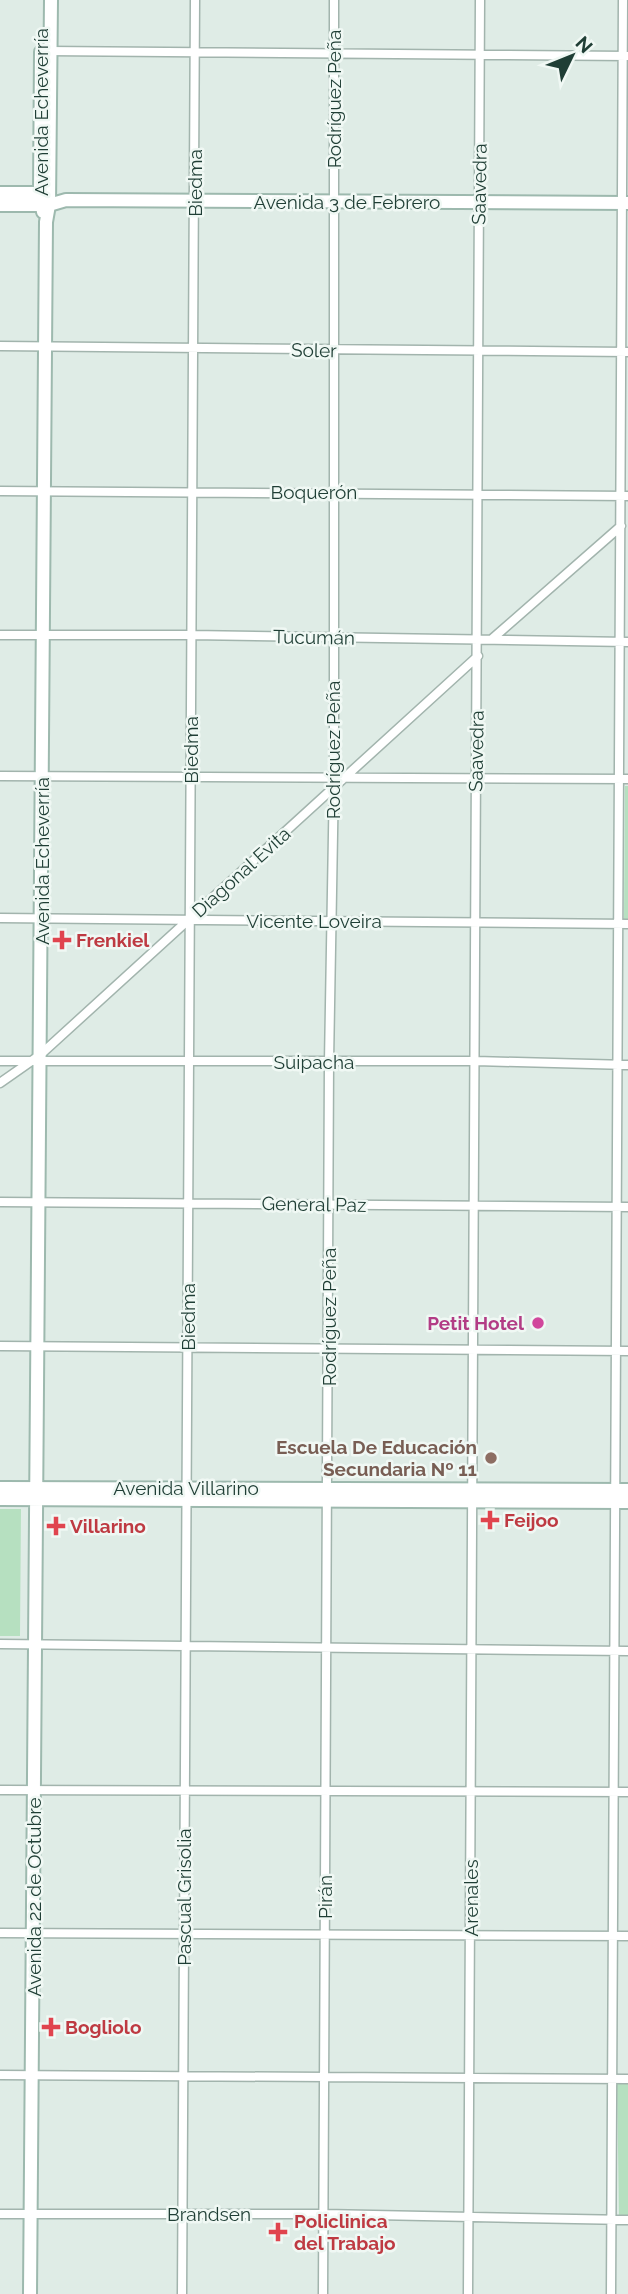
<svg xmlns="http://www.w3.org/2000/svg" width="628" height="2294" font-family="Raleway,sans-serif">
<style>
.green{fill:#b6e0c0}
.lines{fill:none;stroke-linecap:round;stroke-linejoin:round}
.minor-casing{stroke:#a2b4ad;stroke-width:11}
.secondary-casing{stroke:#9db9ae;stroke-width:16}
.minor{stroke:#fff;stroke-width:8}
.secondary{stroke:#fff;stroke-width:12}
.health-dot{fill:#e0444e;stroke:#f0f8f4;stroke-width:2.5}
.hotel-dot{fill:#d1479c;stroke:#f0f8f4;stroke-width:2.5}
.education-dot{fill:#8d6e63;stroke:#f0f8f4;stroke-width:2.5}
.labels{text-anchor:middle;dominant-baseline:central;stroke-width:5;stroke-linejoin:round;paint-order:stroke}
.street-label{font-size:19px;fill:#1f3e35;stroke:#f0f8f4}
.health-label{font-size:19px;font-weight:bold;fill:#be3a42;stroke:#f0f8f4;text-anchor:start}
.hotel-label{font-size:19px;font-weight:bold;fill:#b23c85;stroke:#f0f8f4;text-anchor:end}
.education-label{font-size:19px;font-weight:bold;fill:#785e54;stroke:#f0f8f4;text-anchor:end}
</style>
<rect width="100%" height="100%" fill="#dfece6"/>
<path class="green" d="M 625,786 L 628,786 L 628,920 L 624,920 Z
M 0,1509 L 21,1509 L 20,1636 L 0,1636 Z
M 617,2083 L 628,2083 L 628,2215 L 619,2215 Z"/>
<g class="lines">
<g class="minor-casing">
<path id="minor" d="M 47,51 L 628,56
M 0,346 L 628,352
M 0,491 L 628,496
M 0,635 L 191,635 L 628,642
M 492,639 L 621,526
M 0,776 L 628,779
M 0,918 L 628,924
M 0,1061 L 476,1061 L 628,1065
M 0,1083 L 40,1055 L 478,656
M 0,1202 L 628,1207
M 0,1346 L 628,1351
M 0,1644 L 628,1651
M 0,1790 L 628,1792
M 0,1933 L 628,1936
M 0,2075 L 628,2079
M 0,2214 L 324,2214 L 628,2220
M 182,2294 L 195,0
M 323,2294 L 329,1062 L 334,777 L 334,0
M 468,2294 L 480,0
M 611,2294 L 623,0"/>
</g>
<g class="secondary-casing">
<path id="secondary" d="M 41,52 L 40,193 L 43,212
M 0,193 L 46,193
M 0,205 L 49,205 L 66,200 L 628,203
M 0,1488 L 628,1490
M 0,1499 L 628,1502
M 30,2294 L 46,222 L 49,205 L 51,0"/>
</g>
<use href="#minor" class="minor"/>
<use href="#secondary" class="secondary"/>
</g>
<g class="health-dot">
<path d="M58.5 929.5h7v7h7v7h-7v7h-7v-7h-7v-7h7z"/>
<path d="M486.5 1509.5h7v7h7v7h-7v7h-7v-7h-7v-7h7z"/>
<path d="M52.5 1515.5h7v7h7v7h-7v7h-7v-7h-7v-7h7z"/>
<path d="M47.5 2016.5h7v7h7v7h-7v7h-7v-7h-7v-7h7z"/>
<path d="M274.5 2221.5h7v7h7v7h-7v7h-7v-7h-7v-7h7z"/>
</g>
<circle class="hotel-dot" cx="538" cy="1323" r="7"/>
<circle class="education-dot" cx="491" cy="1458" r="7"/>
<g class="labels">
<g class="street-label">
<text transform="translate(334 99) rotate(-90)">Rodríguez Peña</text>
<text transform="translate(41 112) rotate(-90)">Avenida Echeverría</text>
<text transform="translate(195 183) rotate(-90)">Biedma</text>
<text transform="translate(479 184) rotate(-89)">Saavedra</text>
<text x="347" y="202">Avenida 3 de Febrero</text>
<text transform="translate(314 350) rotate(1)">Soler</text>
<text x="314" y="492">Boquerón</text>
<text transform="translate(314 637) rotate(1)">Tucumán</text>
<text transform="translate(191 750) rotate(-90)">Biedma</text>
<text transform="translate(333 750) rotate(-90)">Rodríguez Peña</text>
<text transform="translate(476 751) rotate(-89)">Saavedra</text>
<text transform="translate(42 861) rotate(-90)">Avenida Echeverría</text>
<text transform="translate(241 872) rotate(-42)">Diagonal Evita</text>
<text x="314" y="921">Vicente Loveira</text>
<text x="314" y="1062">Suipacha</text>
<text transform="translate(314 1204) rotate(1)">General Paz</text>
<text transform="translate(188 1317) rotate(-90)">Biedma</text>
<text transform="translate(329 1317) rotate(-90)">Rodríguez Peña</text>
<text x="186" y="1488">Avenida Villarino</text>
<text transform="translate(34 1897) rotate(-90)">Avenida 22 de Octubre</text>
<text transform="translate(184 1897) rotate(-90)">Pascual Grisolia</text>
<text transform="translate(325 1897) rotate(-90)">Pirán</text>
<text transform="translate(471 1898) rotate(-90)">Arenales</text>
<text x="209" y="2214">Brandsen</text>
</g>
<g class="health-label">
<text x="76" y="940">Frenkiel</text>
<text x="504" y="1520">Feijoo</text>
<text x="70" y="1526">Villarino</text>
<text x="65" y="2027">Bogliolo</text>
<text x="294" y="2221">Policlinica<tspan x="294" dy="22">del Trabajo</tspan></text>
</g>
<g class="hotel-label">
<text x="524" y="1323">Petit Hotel</text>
</g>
<g class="education-label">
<text x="477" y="1447">Escuela De Educación<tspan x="477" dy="22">Secundaria Nº 11</tspan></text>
</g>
</g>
<g transform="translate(572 56) rotate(47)" stroke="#f0f8f4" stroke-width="5" paint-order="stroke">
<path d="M0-5L12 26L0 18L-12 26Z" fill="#1f3e35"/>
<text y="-10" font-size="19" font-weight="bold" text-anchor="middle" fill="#1f3e35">N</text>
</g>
</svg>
